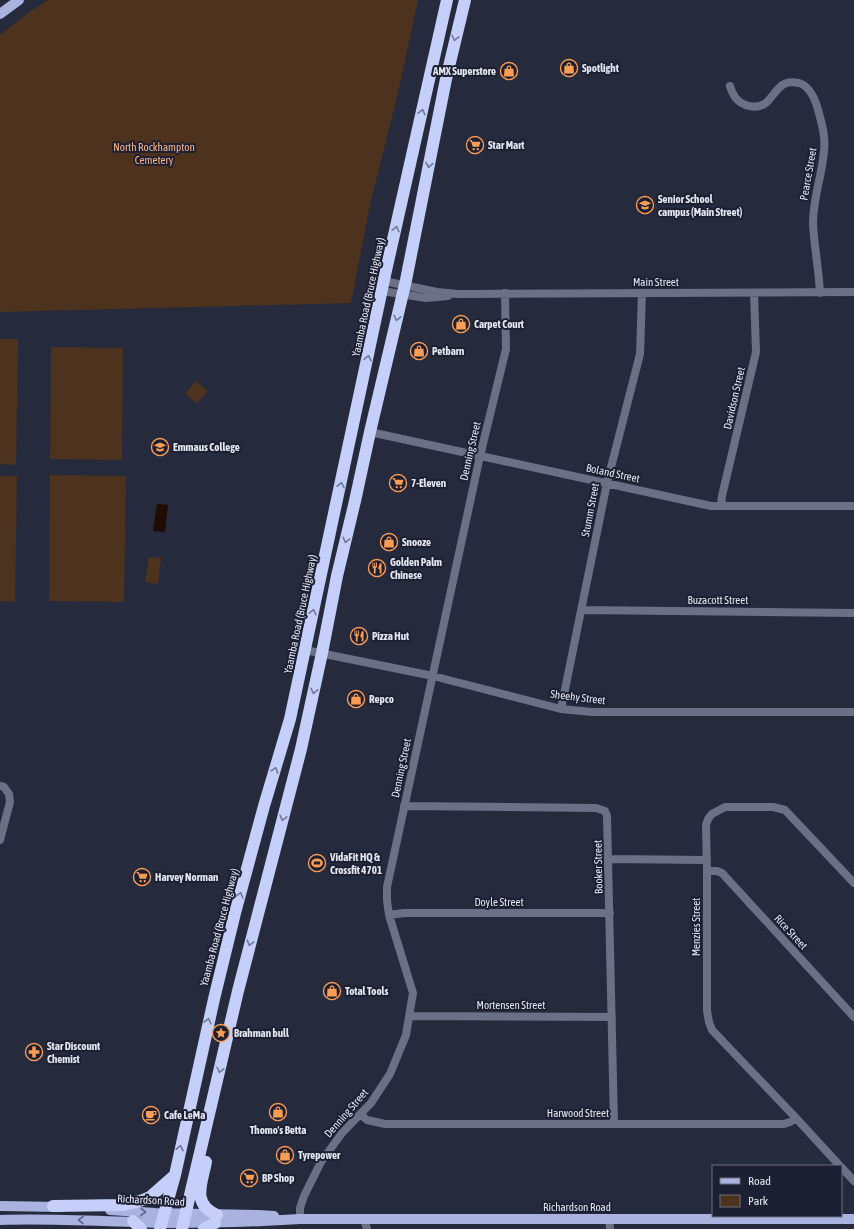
<svg xmlns="http://www.w3.org/2000/svg" width="854" height="1229" font-family="'Asap Condensed',sans-serif">
<style>
.green{fill:#4d321e}
.water{fill:#200b00}
.lines{fill:none;stroke-linecap:round;stroke-linejoin:round}
.minor{stroke:#6b7085;stroke-width:8}
.major{stroke:#aab3df;stroke-width:10}
.highway{stroke:#c5cff9;stroke-width:12}
.oneway{stroke:#717896}
.oneway2{stroke:#5c6280}
.labels{text-anchor:middle;dominant-baseline:central;stroke-width:4;stroke-linejoin:round;paint-order:stroke}
.poi-label{font-size:11px;font-weight:bold;fill:#e2e6f2;stroke:#1d2033;text-anchor:start}
.park-label{font-size:11px;fill:#fbb482;stroke:#1d2033}
.street-label{font-size:11px;fill:#e2e6f2;stroke:#1d2033}
</style>
<rect width="100%" height="100%" fill="#262a3d"/>
<path class="green" d="M 48,0 L 418,0 L 397,97 L 370,205 L 351,303 L 0,312 L 0,35 L 28,13 Z
M 0,339 L 18,339 L 16,465 L 0,464 Z
M 51,347 L 123,348 L 122,460 L 50,459 Z
M 196,381 L 208,391 L 197,403 L 185,394 Z
M 50,475 L 126,476 L 124,602 L 49,601 Z
M 0,476 L 17,476 L 15,602 L 0,601 Z
M 149,557 L 161,558 L 158,584 L 145,582 Z"/>
<path class="water" d="M 157,504 L 168,505 L 165,532 L 153,531 Z"/>
<g class="lines">
<path class="minor" d="M 730,86 C 731,90 733,94 735,97 C 742,107 758,110 767,102 C 773,96 777,88 784,84 C 788,82 794,82 799,83 C 809,86 814,97 817,106 C 821,121 826,136 824,151 C 822,176 813,198 813,223 C 814,246 819,270 820,293
M 384,281 L 437,292 L 458,294 L 854,292
M 382,291 L 426,298 L 448,296
M 370,432 L 711,506 L 854,506
M 721,506 L 722,496 L 756,352 L 754,293
M 582,610 L 854,613
M 305,650 L 433,676 L 561,709 L 592,712 L 854,712
M 561,709 L 607,483 L 640,354 L 642,293
M 0,786 L 4,787 L 9,794 L 10,802 L 0,840
M 404,806 L 596,808 L 605,811 L 607,816 L 614,1124
M 609,859 L 707,860
M 707,871 L 717,871 L 722,873 L 854,1017
M 389,915 L 404,913 L 610,913
M 410,1016 L 612,1017
M 360,1114 L 367,1120 L 385,1124 L 784,1124 L 790,1122 L 796,1118
M 840,1166 L 796,1118 L 712,1030 L 709,1022 L 707,1011 L 707,871 L 706,825 L 708,819 L 712,814 L 725,807 L 773,807 L 785,810 L 854,883
M 841,1167 L 854,1181
M 609,1218 L 610,1229
M 300,1219 L 300,1208 L 304,1196 L 321,1162 L 342,1133 L 371,1103 L 390,1074 L 406,1035 L 413,993 L 389,915 L 387,900 L 387,887 L 480,456 L 506,349 L 505,293
M 364,1219 L 367,1229"/>
<path class="major" d="M 0,14 L 19,0
M 0,1206 L 61,1207
M 110,1210 L 155,1213 L 258,1215 L 274,1216
M 0,1220 C 55,1218 109,1222 164,1223 C 209,1223 255,1222 300,1219 L 854,1219"/>
<path class="highway" d="M 206,1162 C 202,1183 191,1204 217,1215
M 53,1206 L 124,1205 L 143,1200 L 150,1197 L 175,1175
M 133,1221 L 141,1229
M 160,1229 L 175,1175 L 214,999 L 235,913 L 264,806 L 290,719 L 385,275 L 447,0
M 182,1229 L 238,991 L 301,749 L 322,653 L 337,576 L 355,501 L 370,432 L 406,280 L 446,79 L 465,0
M 204,1229 L 215,1223"/>
</g>
<defs><path id="oneway-chevron" d="M-2-3.5L2.5 0L-2 3.5" fill="none" stroke-width="1.6" stroke-linecap="round" stroke-linejoin="round"/></defs>
<g class="oneway">
<use href="#oneway-chevron" transform="translate(455 38) rotate(103)"/>
<use href="#oneway-chevron" transform="translate(422 112) rotate(-77)"/>
<use href="#oneway-chevron" transform="translate(429 165) rotate(101)"/>
<use href="#oneway-chevron" transform="translate(396 229) rotate(-77)"/>
<use href="#oneway-chevron" transform="translate(397 318) rotate(103)"/>
<use href="#oneway-chevron" transform="translate(368 358) rotate(-78)"/>
<use href="#oneway-chevron" transform="translate(341 485) rotate(-78)"/>
<use href="#oneway-chevron" transform="translate(346 540) rotate(104)"/>
<use href="#oneway-chevron" transform="translate(313 612) rotate(-78)"/>
<use href="#oneway-chevron" transform="translate(314 691) rotate(102)"/>
<use href="#oneway-chevron" transform="translate(275 770) rotate(-73)"/>
<use href="#oneway-chevron" transform="translate(283 818) rotate(104)"/>
<use href="#oneway-chevron" transform="translate(240 895) rotate(-75)"/>
<use href="#oneway-chevron" transform="translate(250 943) rotate(105)"/>
<use href="#oneway-chevron" transform="translate(208 1021) rotate(-77)"/>
<use href="#oneway-chevron" transform="translate(220 1070) rotate(103)"/>
<use href="#oneway-chevron" transform="translate(180 1148) rotate(-78)"/>
</g>
<g class="oneway2">
<use href="#oneway-chevron" transform="translate(143 1212) rotate(4)"/>
<use href="#oneway-chevron" transform="translate(81 1220) rotate(-179)"/>
</g>
<defs>
<g id="shop-ring" transform="scale(0.9)"><circle r="9.5" fill="#1d2033" stroke="#fc9d54" stroke-width="1.5"/><path d="M-5-2.5h2.3a2.7 3.5 0 0 1 5.4 0H5L5.5 6h-11ZM-1.5-2.5h3a1.5 2.3 0 0 0-3 0Z" fill="#fc9d54"/></g>
<g id="supermarket-ring" transform="scale(0.9)"><circle r="9.5" fill="#1d2033" stroke="#fc9d54" stroke-width="1.5"/><path d="M-6-5.5h2.5l.6 2H6L4.5 2H-2.5L-4.4-4H-6ZM-1.5 3.2a1.3 1.3 0 1 0 .1 0ZM3 3.2a1.3 1.3 0 1 0 .1 0Z" fill="#fc9d54"/></g>
<g id="school-ring" transform="scale(0.9)"><circle r="9.5" fill="#1d2033" stroke="#fc9d54" stroke-width="1.5"/><path d="M0-5L7-2L0 1L-7-2ZM-4 1L0 2.5L4 1V4Q0 6-4 4Z" fill="#fc9d54"/></g>
<g id="restaurant-ring" transform="scale(0.9)"><circle r="9.5" fill="#1d2033" stroke="#fc9d54" stroke-width="1.5"/><path d="M-5-6h1v4h1v-4h1v4h1v-4h1v5L-1.5 .5V6h-2V.5L-5-1ZM5-6V6H3V1.5H1.5Q1.5-4 5-6Z" fill="#fc9d54"/></g>
<g id="stadium-ring" transform="scale(0.9)"><circle r="9.5" fill="#1d2033" stroke="#fc9d54" stroke-width="1.5"/><path d="M0-5a6.5 5 0 1 0 0 10a6.5 5 0 1 0 0-10ZM-3.5-1.8h7v3.6h-7Z" fill="#fc9d54"/></g>
<g id="sight-ring" transform="scale(0.9)"><circle r="9.5" fill="#1d2033" stroke="#fc9d54" stroke-width="1.5"/><path d="M0-6L1.8-2.2L6-1.7L2.9 1.2L3.7 5.4L0 3.3L-3.7 5.4L-2.9 1.2L-6-1.7L-1.8-2.2Z" fill="#fc9d54"/></g>
<g id="pharmacy-ring" transform="scale(0.9)"><circle r="9.5" fill="#1d2033" stroke="#fc9d54" stroke-width="1.5"/><path d="M-2-6h4v4h4v4h-4v4h-4v-4h-4v-4h4Z" fill="#fc9d54"/></g>
<g id="cafe-ring" transform="scale(0.9)"><circle r="9.5" fill="#1d2033" stroke="#fc9d54" stroke-width="1.5"/><path d="M-5.5-4.5H6V0H3Q3 3.5 0 3.5H-2.5Q-5.5 3.5-5.5 0ZM3-3.2v2h1.7v-2ZM-6 4.5H4V6H-6Z" fill="#fc9d54"/></g>
</defs>
<g fill-rule="evenodd">
<use href="#shop-ring" x="569" y="68"/>
<use href="#shop-ring" x="509" y="71"/>
<use href="#supermarket-ring" x="475" y="145"/>
<use href="#school-ring" x="645" y="205"/>
<use href="#shop-ring" x="461" y="324"/>
<use href="#shop-ring" x="419" y="351"/>
<use href="#school-ring" x="160" y="447"/>
<use href="#supermarket-ring" x="398" y="483"/>
<use href="#shop-ring" x="389" y="542"/>
<use href="#restaurant-ring" x="377" y="568"/>
<use href="#restaurant-ring" x="359" y="636"/>
<use href="#shop-ring" x="356" y="699"/>
<use href="#stadium-ring" x="317" y="863"/>
<use href="#supermarket-ring" x="142" y="877"/>
<use href="#shop-ring" x="332" y="991"/>
<use href="#sight-ring" x="221" y="1033"/>
<use href="#pharmacy-ring" x="34" y="1052"/>
<use href="#shop-ring" x="278" y="1112"/>
<use href="#cafe-ring" x="151" y="1115"/>
<use href="#shop-ring" x="285" y="1155"/>
<use href="#supermarket-ring" x="249" y="1178"/>
</g>
<g class="labels">
<g class="poi-label">
<text x="582" y="68">Spotlight</text>
<text x="496" y="71" text-anchor="end">AMX Superstore</text>
<text x="488" y="145">Star Mart</text>
<text x="658" y="199">Senior School<tspan x="658" dy="13">campus (Main Street)</tspan></text>
<text x="474" y="324">Carpet Court</text>
<text x="432" y="351">Petbarn</text>
<text x="173" y="447">Emmaus College</text>
<text x="411" y="483">7-Eleven</text>
<text x="402" y="542">Snooze</text>
<text x="390" y="562">Golden Palm<tspan x="390" dy="13">Chinese</tspan></text>
<text x="372" y="636">Pizza Hut</text>
<text x="369" y="699">Repco</text>
<text x="330" y="857">VidaFit HQ &amp;<tspan x="330" dy="13">Crossfit 4701</tspan></text>
<text x="155" y="877">Harvey Norman</text>
<text x="345" y="991">Total Tools</text>
<text x="234" y="1033">Brahman bull</text>
<text x="47" y="1046">Star Discount<tspan x="47" dy="13">Chemist</tspan></text>
<text x="164" y="1115">Cafe LeMa</text>
<text x="278" y="1130" text-anchor="middle">Thomo's Betta</text>
<text x="298" y="1155">Tyrepower</text>
<text x="262" y="1178">BP Shop</text>
</g>
<g class="park-label">
<text x="154" y="147">North Rockhampton<tspan x="154" dy="13">Cemetery</tspan></text>
</g>
<g class="street-label">
<text transform="translate(808 174) rotate(-80)">Pearce Street</text>
<text x="656" y="282">Main Street</text>
<text transform="translate(368 297) rotate(-78)">Yaamba Road (Bruce Highway)</text>
<text transform="translate(734 398) rotate(-77)">Davidson Street</text>
<text transform="translate(470 451) rotate(-77)">Denning Street</text>
<text transform="translate(613 473) rotate(12)">Boland Street</text>
<text transform="translate(590 510) rotate(-79)">Stumm Street</text>
<text x="718" y="600">Buzacott Street</text>
<text transform="translate(300 614) rotate(-78)">Yaamba Road (Bruce Highway)</text>
<text transform="translate(578 697) rotate(7)">Sheehy Street</text>
<text transform="translate(401 768) rotate(-78)">Denning Street</text>
<text transform="translate(598 867) rotate(-91)">Booker Street</text>
<text x="499" y="902">Doyle Street</text>
<text transform="translate(219 927) rotate(-75)">Yaamba Road (Bruce Highway)</text>
<text transform="translate(696 927) rotate(-90)">Menzies Street</text>
<text transform="translate(791 932) rotate(47)">Rice Street</text>
<text x="511" y="1005">Mortensen Street</text>
<text transform="translate(346 1113) rotate(-49)">Denning Street</text>
<text x="578" y="1113">Harwood Street</text>
<text transform="translate(151 1200) rotate(3)">Richardson Road</text>
<text x="577" y="1207">Richardson Road</text>
</g>
</g>
<rect x="712" y="1165" width="130" height="52" fill="#1d2033" stroke="#6c6f7f"/>
<rect x="720" y="1178" width="20" height="6" fill="#aab3df" stroke="#6c6f7f"/>
<text x="748" y="1185" font-size="12" fill="#e2e6f2">Road</text>
<rect x="720" y="1195" width="20" height="12" fill="#4d321e" stroke="#6c6f7f"/>
<text x="748" y="1205" font-size="12" fill="#e2e6f2">Park</text>
</svg>
